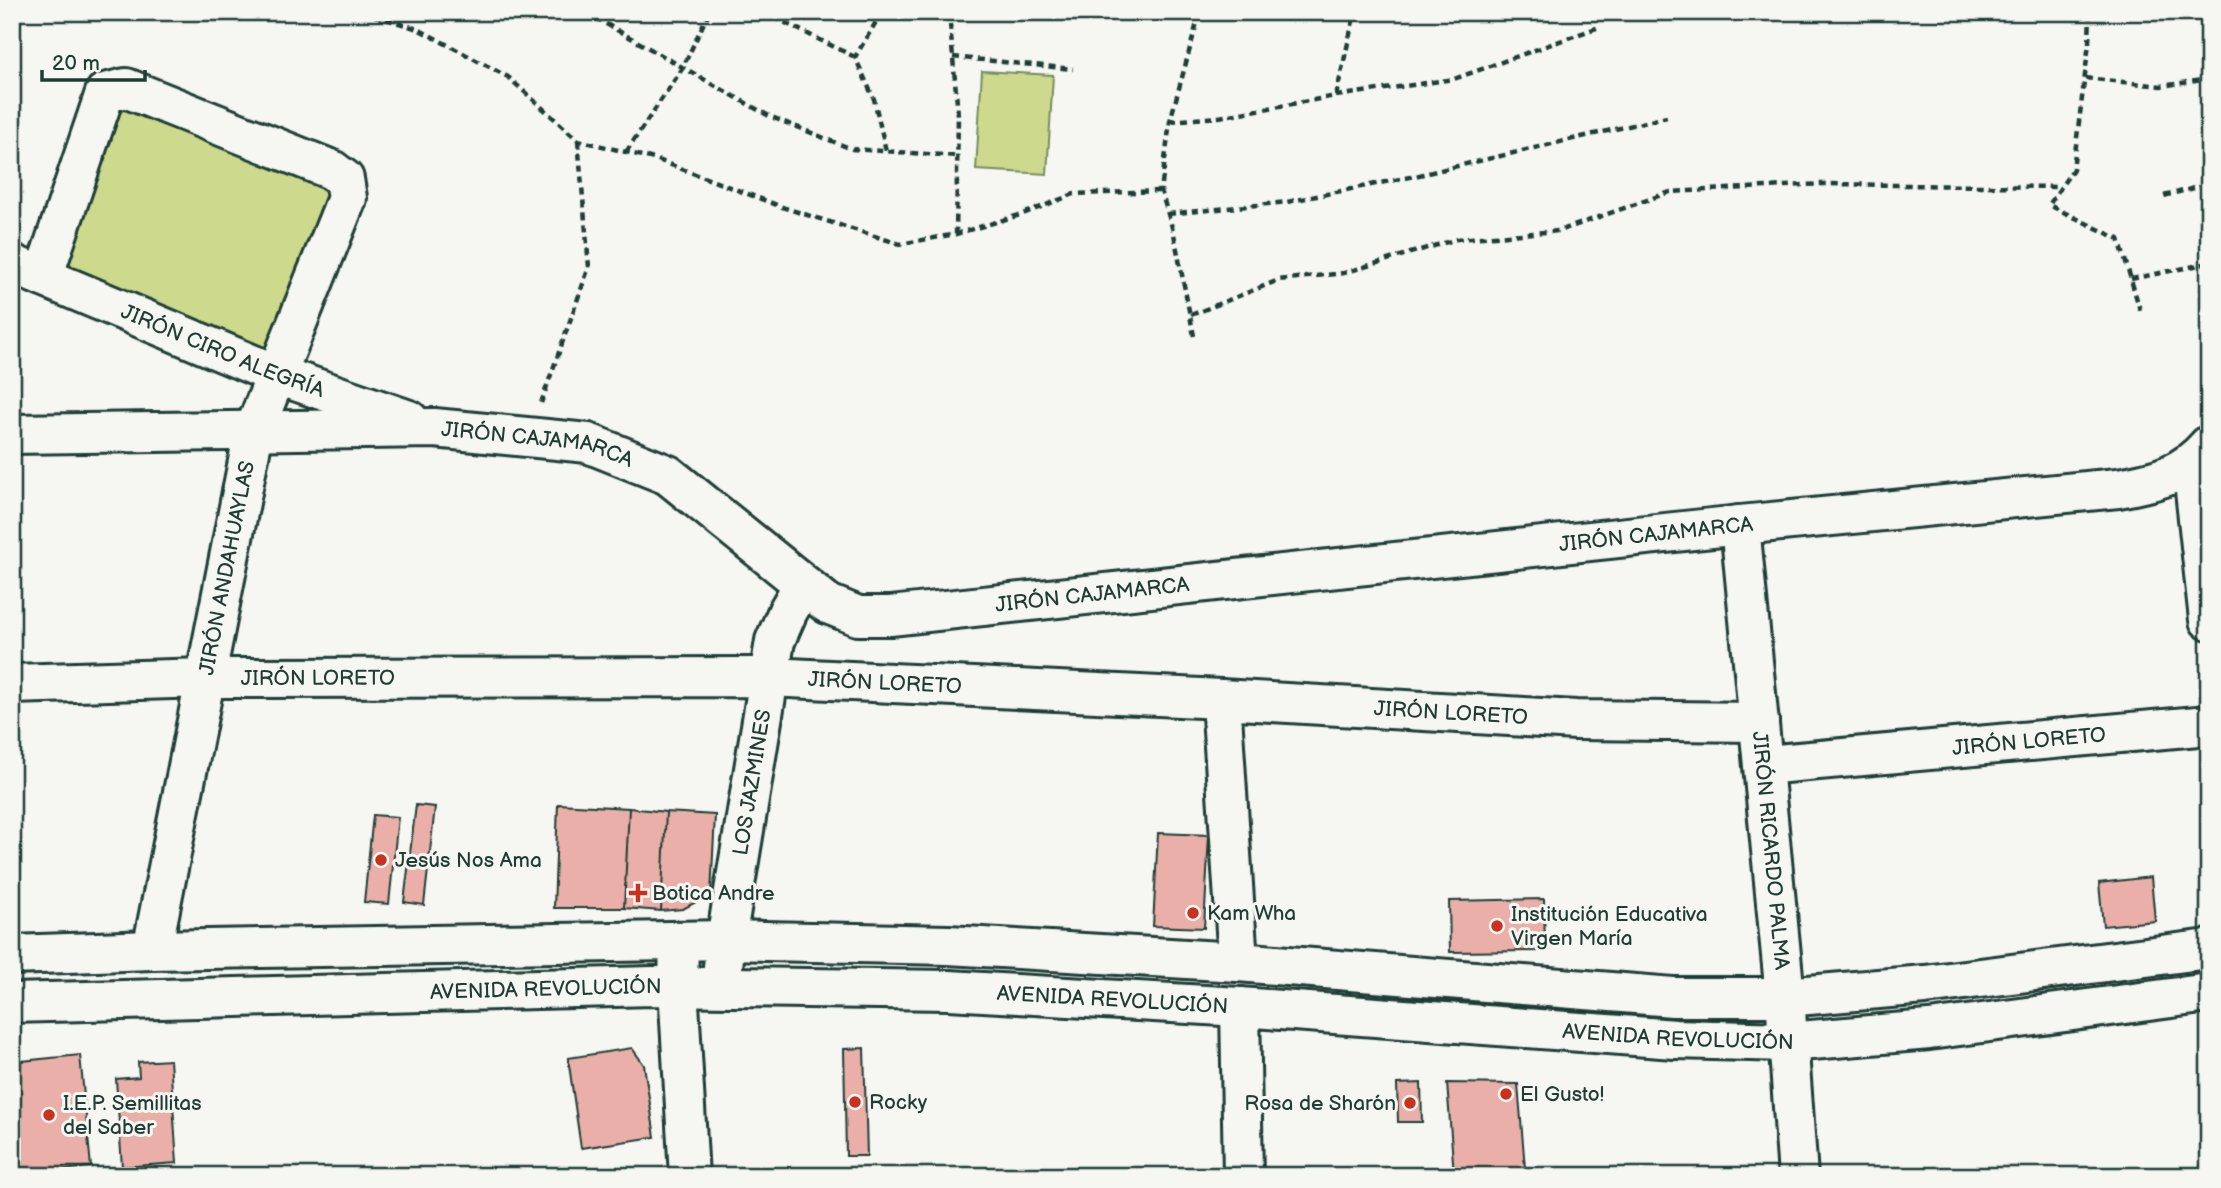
<svg xmlns="http://www.w3.org/2000/svg" width="2221" height="1188" font-family="'Balsamiq Sans',sans-serif">
<style>
.green{fill:#cdd98c;stroke:#768b60;stroke-width:2}
.building{fill:#eaafa8;stroke:#1f3d34;stroke-width:2}
.lines{fill:none;stroke-linecap:round;stroke-linejoin:round}
.street-casing{stroke:#1f3d34;stroke-width:44}
.primary-casing{stroke:#1f3d34;stroke-width:44}
.path{stroke:#1f3d34;stroke-width:4.5;stroke-dasharray:7 5;stroke-linecap:butt}
.street{stroke:#f6f6f2;stroke-width:38}
.primary{stroke:#f6f6f2;stroke-width:38}
.poi-dot{fill:#c8321e;stroke:#f6f6f2;stroke-width:2.5}
.labels{text-anchor:middle;dominant-baseline:central;stroke-width:6;stroke-linejoin:round;paint-order:stroke}
.street-label{font-size:21px;fill:#1f3d34;stroke:#f6f6f2}
.poi-label{font-size:21px;fill:#1f3d34;stroke:#f6f6f2;text-anchor:start}
</style>
<rect width="100%" height="100%" fill="#f6f6f2"/>
<filter id="ink" filterUnits="userSpaceOnUse"><feTurbulence type="fractalNoise" baseFrequency=".0143" numOctaves="2"/><feDisplacementMap in="SourceGraphic" scale="14" xChannelSelector="R" yChannelSelector="G"/><feConvolveMatrix kernelMatrix="1 2 1 2 8 2 1 2 1" color-interpolation-filters="sRGB"/></filter>
<g filter="url(#ink)">
<path class="green" d="M 982,71 L 1053,75 L 1047,174 L 976,170 Z
M 121,101 L 335,193 L 273,357 L 57,269 Z"/>
<path class="building" d="M 558,804 L 629,808 L 624,908 L 554,908 Z
M 416,805 L 435,807 L 424,905 L 404,902 Z
M 629,808 L 666,812 L 661,911 L 624,908 Z
M 666,812 L 715,815 L 711,894 L 683,909 L 661,911 Z
M 373,815 L 398,817 L 389,904 L 364,902 Z
M 1158,833 L 1209,835 L 1204,928 L 1153,926 Z
M 2151,877 L 2155,921 L 2103,926 L 2099,883 Z
M 1544,899 L 1545,951 L 1450,952 L 1449,901 Z
M 632,1048 L 644,1065 L 655,1137 L 581,1148 L 568,1058 Z
M 864,1048 L 867,1156 L 846,1156 L 844,1049 Z
M 80,1055 L 91,1167 L 12,1175 L 12,1062 Z
M 170,1060 L 177,1163 L 122,1167 L 116,1079 L 139,1077 L 138,1062 Z
M 1421,1083 L 1422,1122 L 1398,1122 L 1397,1084 Z
M 1447,1083 L 1518,1084 L 1525,1168 L 1454,1175 Z"/>
<g class="lines">
<g class="street-casing">
<g id="street">
<path id="s1" d="M 12,264 L 275,374 L 409,420"/>
<path d="M 43,277 L 105,93 L 126,88 L 332,170 L 344,179 L 347,198 L 254,431 L 152,950"/>
<path id="s2" d="M 12,434 L 434,428 L 588,443 L 668,475 L 828,604 L 858,616 L 890,616 L 1740,525 L 2118,488 C 2157,481 2182,476 2209,445"/>
<path d="M 2192,463 L 2209,620"/>
<path id="s3" d="M 1740,525 L 1785,997 L 1798,1176"/>
<path id="s4" d="M 12,684 L 205,678 L 769,677 L 1221,699 L 1576,720 L 1759,722"/>
<path d="M 1221,699 L 1238,962"/>
<path id="s5" d="M 1764,765 L 2209,725"/>
<path d="M 679,941 L 678,986 L 689,1176"/>
<path id="s6" d="M 721,985 L 726,940 L 775,641 L 788,611 L 803,585"/>
<path d="M 1240,1007 L 1243,1176"/>
</g>
</g>
<g class="primary-casing">
<g id="primary">
<path d="M 12,955 L 152,950 L 726,940 L 948,945 L 1238,962 L 1673,997 L 1785,997 L 1925,985 L 2209,949"/>
<path id="s7" d="M 12,1003 L 653,986 L 949,990 L 1240,1007 L 1675,1039 L 1788,1042 L 1929,1030 L 2209,993"/>
</g>
</g>
<path class="path" d="M 363,12 L 418,29 L 508,77 L 578,140 L 658,160 L 785,208 L 900,244 L 956,234 L 1023,214 L 1074,194 L 1161,191
M 585,12 L 769,116 L 852,149 L 957,156
M 763,12 L 855,57
M 882,12 L 855,57 L 874,99 L 886,151
M 949,12 L 958,115 L 956,234
M 2090,12 L 2089,43 L 2073,169 L 2049,205 L 2119,239 L 2140,310
M 1949,13 L 1953,12
M 953,57 L 1073,69
M 2085,78 L 2161,86 L 2209,79
M 1336,96 L 1355,12
M 1170,121 L 1219,117 L 1336,96 L 1454,79 L 1599,27
M 626,152 L 682,69 L 709,12
M 2164,196 L 2209,184
M 1168,214 L 1287,202 L 1415,176 L 1667,117
M 2131,279 L 2209,263
M 1191,315 L 1279,280 L 1344,273 L 1457,239 L 1559,231 L 1670,192 L 1822,184 L 2060,187
M 1194,336 L 1174,234 L 1161,191 L 1170,121 L 1200,12
M 541,403 L 589,267 L 578,140"/>
<use href="#street" class="street"/>
<use href="#primary" class="primary"/>
</g>
</g>
<g class="poi-dot">
<circle cx="381" cy="860" r="7"/>
<path d="M634.5 882.5h7v7h7v7h-7v7h-7v-7h-7v-7h7z"/>
<circle cx="1193" cy="913" r="7"/>
<circle cx="1497" cy="926" r="7"/>
<circle cx="1506" cy="1094" r="7"/>
<circle cx="855" cy="1102" r="7"/>
<circle cx="1410" cy="1103" r="7"/>
<circle cx="49" cy="1115" r="7"/>
</g>
<g class="labels">
<g class="street-label">
<text stroke="none"><textPath href="#s1" startOffset="228">JIRÓN CIRO ALEGRÍA</textPath></text>
<text stroke="none"><textPath href="#s2" startOffset="527">JIRÓN CAJAMARCA</textPath></text>
<text stroke="none"><textPath href="#s2" startOffset="1703">JIRÓN CAJAMARCA</textPath></text>
<text transform="translate(227 568) rotate(-79)">JIRÓN ANDAHUAYLAS</text>
<text stroke="none"><textPath href="#s2" startOffset="1136">JIRÓN CAJAMARCA</textPath></text>
<text stroke="none"><textPath href="#s4" startOffset="306">JIRÓN LORETO</textPath></text>
<text stroke="none"><textPath href="#s4" startOffset="873">JIRÓN LORETO</textPath></text>
<text stroke="none"><textPath href="#s4" startOffset="1440">JIRÓN LORETO</textPath></text>
<text stroke="none"><textPath href="#s5" startOffset="266">JIRÓN LORETO</textPath></text>
<text stroke="none"><textPath href="#s6" startOffset="205">LOS JAZMINES</textPath></text>
<text stroke="none"><textPath href="#s3" startOffset="327">JIRÓN RICARDO PALMA</textPath></text>
<text stroke="none"><textPath href="#s7" startOffset="534">AVENIDA REVOLUCIÓN</textPath></text>
<text stroke="none"><textPath href="#s7" startOffset="1101">AVENIDA REVOLUCIÓN</textPath></text>
<text stroke="none"><textPath href="#s7" startOffset="1668">AVENIDA REVOLUCIÓN</textPath></text>
</g>
<g class="poi-label">
<text x="395" y="860">Jesús Nos Ama</text>
<text x="652" y="893">Botica Andre</text>
<text x="1207" y="913">Kam Wha</text>
<text x="1511" y="914">Institución Educativa<tspan x="1511" dy="24">Virgen María</tspan></text>
<text x="1520" y="1094">El Gusto!</text>
<text x="869" y="1102">Rocky</text>
<text x="63" y="1103">I.E.P. Semillitas<tspan x="63" dy="24">del Saber</tspan></text>
<text x="1396" y="1103" text-anchor="end">Rosa de Sharón</text>
</g>
</g>
<rect width="2221" height="1188" fill="none" stroke="#f6f6f2" stroke-width="42"/>
<rect x="21" y="21" width="2179" height="1146" fill="none" stroke="#1f3d34" stroke-width="2.5" filter="url(#ink)"/>
<path d="M42 70v10h103v-10" fill="none" stroke="#1f3d34" stroke-width="3.5"/>
<text x="52" y="70" font-size="21" fill="#1f3d34" stroke="#f6f6f2" stroke-width="5" paint-order="stroke">20 m</text>
</svg>
